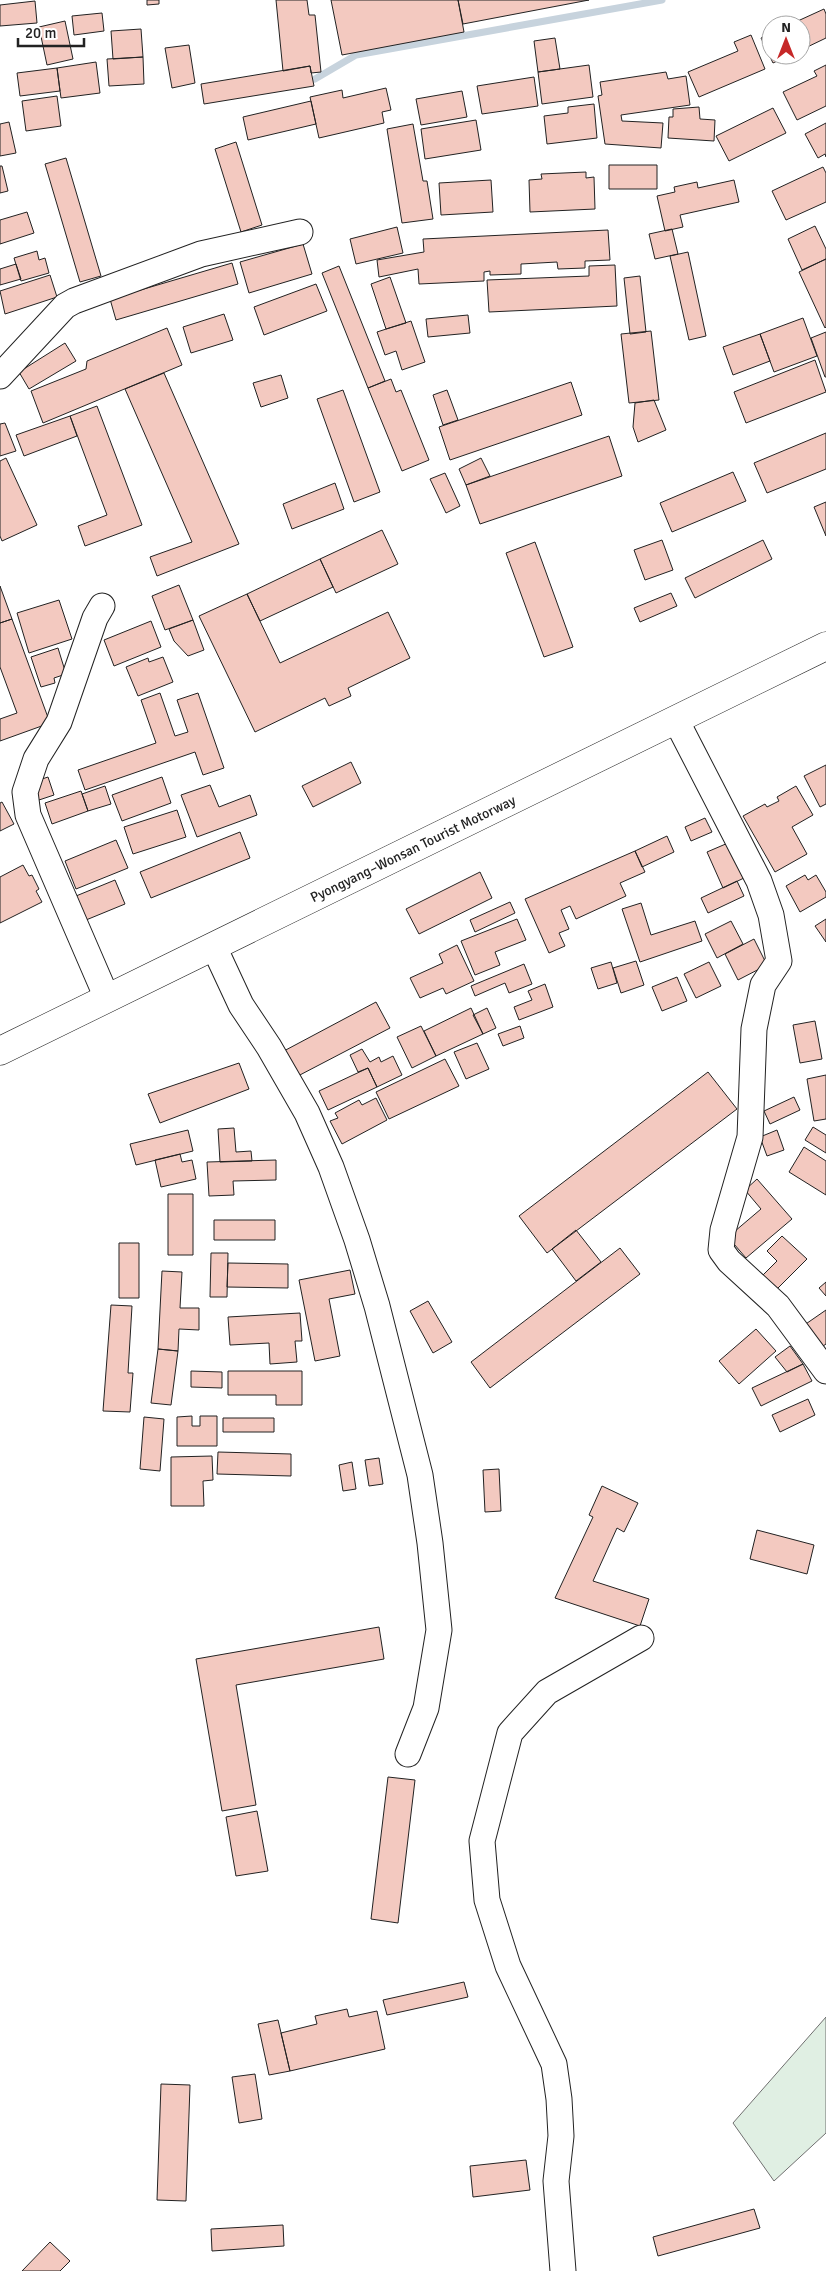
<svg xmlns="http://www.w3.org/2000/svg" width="826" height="2271" font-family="Signika,sans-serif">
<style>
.green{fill:#e0efe3;stroke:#6f6f6f}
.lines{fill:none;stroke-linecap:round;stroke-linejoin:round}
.stream{stroke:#c7d3dd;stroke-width:7}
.building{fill:#f3c9c0;stroke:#222}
.minor-casing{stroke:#222;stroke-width:27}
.highway-casing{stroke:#222;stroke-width:29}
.minor{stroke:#fff;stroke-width:25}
.highway{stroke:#fff;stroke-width:28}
.labels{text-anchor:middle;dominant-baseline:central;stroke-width:4;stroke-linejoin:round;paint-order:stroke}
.street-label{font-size:14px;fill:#222;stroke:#fff}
</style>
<rect width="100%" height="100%" fill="#fff"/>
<path class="green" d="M 826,2017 L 826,2133 L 774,2181 L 733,2123 Z"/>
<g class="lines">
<path class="stream" d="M 315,79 L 356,55 L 662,0"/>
</g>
<path class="building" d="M 147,0 L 159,0 L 159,4 L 147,5 Z
M 276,0 L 307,0 L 309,15 L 315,15 L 321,72 L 311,73 L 310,66 L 283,71 Z
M 331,0 L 458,0 L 464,32 L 342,55 Z
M 458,0 L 589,0 L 463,24 Z
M 35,1 L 37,23 L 0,26 L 0,5 Z
M 824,9 L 826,14 L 826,38 L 801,50 L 801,25 L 789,25 Z
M 102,13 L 104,31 L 74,35 L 72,16 Z
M 65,21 L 73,59 L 47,65 L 39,27 Z
M 141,29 L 143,57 L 113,59 L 111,31 Z
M 771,33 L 771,55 L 790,55 L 773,63 L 761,38 Z
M 751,35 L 765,69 L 699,97 L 688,72 L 738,51 L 734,42 Z
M 555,38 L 560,69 L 538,72 L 534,41 Z
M 189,45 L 195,83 L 172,88 L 165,48 Z
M 143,57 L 144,84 L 109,86 L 107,59 Z
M 96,62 L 100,93 L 61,98 L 57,68 Z
M 589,65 L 593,97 L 542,104 L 538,72 Z
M 826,65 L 826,106 L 797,120 L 783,92 L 817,76 L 814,71 Z
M 310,66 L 314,86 L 204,104 L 201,84 Z
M 57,68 L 60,91 L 20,96 L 17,73 Z
M 666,72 L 668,79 L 686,76 L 690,105 L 621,115 L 622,121 L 663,123 L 661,148 L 605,144 L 598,96 L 602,95 L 600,82 Z
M 534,77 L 538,106 L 482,114 L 477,86 Z
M 386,88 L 391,110 L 382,112 L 384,123 L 319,138 L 310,97 L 342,90 L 343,98 Z
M 462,91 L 467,117 L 421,125 L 416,99 Z
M 57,96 L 61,126 L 26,131 L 22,101 Z
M 311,101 L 316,124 L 248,140 L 243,117 Z
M 594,104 L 597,138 L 547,144 L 544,116 L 568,113 L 568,107 Z
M 699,107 L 700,119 L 715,120 L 714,141 L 668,138 L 669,117 L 673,117 L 673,109 Z
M 773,108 L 786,133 L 729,161 L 716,136 Z
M 476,120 L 481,150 L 425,159 L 421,129 Z
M 9,122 L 16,153 L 0,156 L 0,124 Z
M 826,123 L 826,157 L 825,154 L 818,158 L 805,134 Z
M 413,124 L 423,181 L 427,181 L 433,219 L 402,223 L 387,129 Z
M 236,142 L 262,225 L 241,232 L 215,149 Z
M 66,158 L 101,276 L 80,282 L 45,164 Z
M 609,165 L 657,165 L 657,189 L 609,189 Z
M 0,166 L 2,166 L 8,191 L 0,193 Z
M 823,167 L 826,173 L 826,202 L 786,220 L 772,191 Z
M 586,172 L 586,178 L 594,177 L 595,209 L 530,212 L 529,180 L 542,179 L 541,174 Z
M 491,180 L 493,212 L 441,215 L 439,183 Z
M 734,180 L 739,202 L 680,215 L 683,227 L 665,231 L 657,196 L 675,192 L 674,187 L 697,182 L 698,188 Z
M 27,212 L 34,233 L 0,244 L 0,220 Z
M 815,226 L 826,249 L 826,259 L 802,270 L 788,239 Z
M 397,227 L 403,253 L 356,264 L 350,239 Z
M 672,229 L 678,254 L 655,259 L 649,234 Z
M 608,230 L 610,260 L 585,261 L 585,268 L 558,269 L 557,262 L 521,264 L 521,274 L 490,275 L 490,271 L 484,272 L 484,281 L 419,284 L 418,269 L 379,277 L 377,260 L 424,252 L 423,239 Z
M 303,244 L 312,274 L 249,293 L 240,262 Z
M 37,251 L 39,260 L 45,258 L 49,273 L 21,281 L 14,258 Z
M 688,252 L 706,336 L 689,340 L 670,256 Z
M 826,259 L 826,327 L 825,328 L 799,272 Z
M 232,263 L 238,284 L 116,320 L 110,299 Z
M 16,264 L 21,279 L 0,285 L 0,269 Z
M 615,265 L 617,306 L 489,312 L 487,280 L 589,276 L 589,266 Z
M 339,266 L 385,381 L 368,388 L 322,273 Z
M 50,275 L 57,297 L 5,314 L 0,291 Z
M 640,276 L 646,332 L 630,334 L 624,278 Z
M 390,277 L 406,323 L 386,329 L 371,284 Z
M 316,284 L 327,311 L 264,335 L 254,307 Z
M 224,314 L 233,340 L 191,353 L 183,327 Z
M 468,315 L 470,333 L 428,337 L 426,319 Z
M 803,318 L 817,356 L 774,372 L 760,334 Z
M 411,321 L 425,362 L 402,370 L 396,351 L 385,355 L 377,332 Z
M 167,328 L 182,365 L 43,423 L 31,391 L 86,369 L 87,361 Z
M 651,331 L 659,400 L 629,403 L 621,334 Z
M 826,332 L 826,377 L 825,377 L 811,338 Z
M 760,334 L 770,361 L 733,375 L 723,347 Z
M 65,343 L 76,361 L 29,389 L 19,372 Z
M 815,360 L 826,392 L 746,423 L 734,392 Z
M 164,373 L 239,544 L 157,576 L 150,557 L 192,542 L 125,389 Z
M 281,375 L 288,398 L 261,407 L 253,383 Z
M 391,379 L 396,392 L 401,390 L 429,460 L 402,471 L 368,388 Z
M 571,382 L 582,415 L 450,460 L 439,427 Z
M 343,390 L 380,492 L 354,502 L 317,399 Z
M 447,390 L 458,420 L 443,425 L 433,395 Z
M 654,400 L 666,430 L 638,442 L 633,427 L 635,403 Z
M 97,406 L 142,525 L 85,546 L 78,526 L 107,515 L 70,416 Z
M 70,416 L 77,436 L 24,456 L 16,435 Z
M 5,423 L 16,451 L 0,456 L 0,424 Z
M 826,433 L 826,469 L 767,493 L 754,463 Z
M 609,436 L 622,476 L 480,524 L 466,485 Z
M 6,458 L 37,525 L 2,541 L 0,536 L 0,461 Z
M 481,458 L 490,476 L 466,485 L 459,469 Z
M 733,472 L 746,501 L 672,532 L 660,503 Z
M 445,473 L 460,506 L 446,513 L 430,479 Z
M 335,483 L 344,509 L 292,529 L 283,504 Z
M 826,502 L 826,536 L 814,507 Z
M 382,530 L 398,564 L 336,593 L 320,559 Z
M 662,540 L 673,570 L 645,580 L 634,550 Z
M 763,540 L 772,559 L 695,598 L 685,578 Z
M 535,542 L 573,647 L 544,657 L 506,553 Z
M 320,559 L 333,587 L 260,621 L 247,594 Z
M 179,585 L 193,620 L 165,630 L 152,596 Z
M 0,586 L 12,619 L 0,623 Z
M 671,593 L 677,606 L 640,622 L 634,608 Z
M 247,594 L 280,663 L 388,612 L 410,658 L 348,688 L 351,696 L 329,706 L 325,698 L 255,732 L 199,616 Z
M 59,600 L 72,639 L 29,653 L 17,613 Z
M 12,619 L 50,723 L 0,741 L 0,719 L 17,713 L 0,667 L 0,623 Z
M 193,620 L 204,650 L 188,656 L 174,641 L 169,629 Z
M 151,621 L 161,647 L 114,666 L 104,640 Z
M 58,648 L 66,674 L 54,678 L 55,683 L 41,687 L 31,657 Z
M 163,657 L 173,682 L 138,696 L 126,667 L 148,658 L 149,662 Z
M 160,693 L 175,736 L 188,732 L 177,700 L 198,693 L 224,768 L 203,775 L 195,752 L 85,790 L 78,770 L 156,743 L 141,700 Z
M 351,762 L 361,783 L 313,807 L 302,786 Z
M 826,765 L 826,804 L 820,807 L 804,776 Z
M 48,777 L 54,795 L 39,800 L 33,782 Z
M 162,777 L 171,803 L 122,821 L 112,795 Z
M 210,785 L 219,807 L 250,795 L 257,815 L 197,837 L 181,795 Z
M 105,786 L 111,804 L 88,811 L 82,794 Z
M 796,786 L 813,815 L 792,827 L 807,854 L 775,872 L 743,816 L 765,804 L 767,807 L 779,801 L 777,797 Z
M 81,791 L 88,811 L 52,824 L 45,803 Z
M 2,802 L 14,824 L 0,831 L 0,803 Z
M 177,810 L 186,837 L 133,854 L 124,827 Z
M 705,818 L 712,832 L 691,841 L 685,827 Z
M 240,832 L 250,858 L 151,898 L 140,872 Z
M 667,836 L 674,852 L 642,867 L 635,851 Z
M 116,840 L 128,868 L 76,889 L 65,861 Z
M 728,843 L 744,878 L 723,888 L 707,852 Z
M 635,851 L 645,872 L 620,883 L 626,896 L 576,919 L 570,906 L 561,910 L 569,929 L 559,933 L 565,946 L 549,953 L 525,899 Z
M 23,865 L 29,876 L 32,875 L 39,889 L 36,891 L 42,902 L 0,923 L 0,877 Z
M 480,872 L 492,898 L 419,934 L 406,909 Z
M 805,875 L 808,880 L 816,875 L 826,892 L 826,897 L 800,912 L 786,886 Z
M 115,880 L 125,904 L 86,920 L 76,896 Z
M 737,881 L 744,896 L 708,913 L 701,898 Z
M 510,902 L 515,913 L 475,932 L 470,920 Z
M 641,903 L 651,935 L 695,921 L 702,941 L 640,962 L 622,909 Z
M 517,919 L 526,940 L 495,952 L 500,965 L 475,975 L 461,941 Z
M 826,919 L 826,942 L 815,926 Z
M 731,921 L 743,944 L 717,958 L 705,934 Z
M 754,939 L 767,965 L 738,980 L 725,954 Z
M 457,945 L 474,981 L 446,994 L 443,988 L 420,998 L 410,978 L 443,963 L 439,954 Z
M 636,961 L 644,985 L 621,993 L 613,968 Z
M 611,962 L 617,983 L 598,989 L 591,968 Z
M 709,962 L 721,986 L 696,998 L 684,974 Z
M 524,964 L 532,984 L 509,993 L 505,983 L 475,996 L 471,986 Z
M 677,977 L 687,1001 L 662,1011 L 652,987 Z
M 545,984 L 553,1007 L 519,1020 L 514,1007 L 532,1000 L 528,991 Z
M 376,1002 L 390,1028 L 296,1077 L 282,1052 Z
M 471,1008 L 483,1034 L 436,1056 L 424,1031 Z
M 487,1008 L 496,1028 L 483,1034 L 473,1015 Z
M 815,1021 L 822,1059 L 800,1063 L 793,1025 Z
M 421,1026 L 436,1056 L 412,1068 L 397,1037 Z
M 520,1026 L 524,1038 L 503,1046 L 498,1034 Z
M 477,1043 L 489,1069 L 466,1079 L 454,1052 Z
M 362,1049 L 370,1062 L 379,1057 L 381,1062 L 393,1056 L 402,1075 L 377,1087 L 368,1068 L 358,1072 L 350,1055 Z
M 445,1059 L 459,1086 L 389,1119 L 376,1092 Z
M 239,1063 L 249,1089 L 160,1123 L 148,1094 Z
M 368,1068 L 377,1087 L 328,1110 L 319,1091 Z
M 708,1072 L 737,1109 L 547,1253 L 519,1216 Z
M 826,1075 L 826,1119 L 814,1121 L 807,1079 Z
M 794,1097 L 800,1110 L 770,1124 L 764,1111 Z
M 376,1098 L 387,1120 L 342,1144 L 330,1121 L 338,1118 L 335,1113 L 359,1100 L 362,1105 Z
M 813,1127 L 826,1135 L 826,1153 L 805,1140 Z
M 234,1128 L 236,1152 L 251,1151 L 252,1161 L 220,1162 L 218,1129 Z
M 188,1130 L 193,1151 L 136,1165 L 130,1144 Z
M 777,1130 L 784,1150 L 767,1156 L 760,1137 Z
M 804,1147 L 826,1161 L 826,1195 L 789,1172 Z
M 180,1154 L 182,1162 L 192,1160 L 196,1179 L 161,1187 L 155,1160 Z
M 276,1160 L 276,1180 L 233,1181 L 234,1195 L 209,1196 L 207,1162 Z
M 757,1179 L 792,1219 L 746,1258 L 728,1237 L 761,1209 L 745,1190 Z
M 168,1194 L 193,1194 L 193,1255 L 168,1255 Z
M 214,1220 L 275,1220 L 275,1240 L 214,1240 Z
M 576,1230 L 601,1262 L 576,1281 L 552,1249 Z
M 782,1236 L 807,1259 L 774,1292 L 760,1278 L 777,1261 L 767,1251 Z
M 119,1243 L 139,1243 L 139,1298 L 119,1298 Z
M 620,1248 L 640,1274 L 490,1388 L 471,1362 Z
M 211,1253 L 228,1253 L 227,1297 L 210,1297 Z
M 228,1263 L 288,1264 L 288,1288 L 227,1287 Z
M 350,1270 L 355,1294 L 329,1299 L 340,1356 L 315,1361 L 299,1280 Z
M 162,1271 L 182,1272 L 180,1308 L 199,1308 L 199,1330 L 179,1329 L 178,1351 L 158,1349 Z
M 826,1282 L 826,1296 L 819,1288 Z
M 428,1301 L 452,1342 L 433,1353 L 410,1311 Z
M 111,1305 L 132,1306 L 128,1373 L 133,1373 L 130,1412 L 103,1411 Z
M 826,1310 L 826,1344 L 816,1351 L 800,1328 Z
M 300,1313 L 302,1341 L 295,1341 L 297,1362 L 270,1364 L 269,1343 L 230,1345 L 228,1317 Z
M 756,1329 L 776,1351 L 739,1384 L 719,1361 Z
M 790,1346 L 803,1364 L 787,1372 L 775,1357 Z
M 158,1349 L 178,1351 L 171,1405 L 151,1403 Z
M 803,1364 L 812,1381 L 761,1406 L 752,1388 Z
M 191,1371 L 222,1372 L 222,1388 L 191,1387 Z
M 228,1371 L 302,1371 L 302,1405 L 276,1405 L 276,1395 L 228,1395 Z
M 808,1399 L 815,1415 L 780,1432 L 772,1415 Z
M 192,1416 L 192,1426 L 200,1426 L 200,1416 L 217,1416 L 217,1446 L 177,1446 L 177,1417 Z
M 144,1417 L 164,1419 L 160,1471 L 140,1469 Z
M 223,1418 L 274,1418 L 274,1432 L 223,1432 Z
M 218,1452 L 291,1454 L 291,1476 L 217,1474 Z
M 212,1456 L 213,1480 L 203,1481 L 204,1506 L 171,1506 L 171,1457 Z
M 379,1458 L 383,1484 L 369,1486 L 365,1460 Z
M 352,1462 L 356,1489 L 343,1491 L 339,1465 Z
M 499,1469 L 501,1511 L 485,1512 L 483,1470 Z
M 602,1486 L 638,1503 L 624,1532 L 617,1528 L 593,1581 L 649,1599 L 640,1626 L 555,1598 L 593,1517 L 589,1515 Z
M 757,1530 L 814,1545 L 807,1574 L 750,1559 Z
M 379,1627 L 384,1659 L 236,1685 L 256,1805 L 222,1811 L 196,1659 Z
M 388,1777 L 415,1780 L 398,1923 L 371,1919 Z
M 257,1811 L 268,1871 L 236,1876 L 226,1817 Z
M 464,1982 L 468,1997 L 387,2015 L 383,2000 Z
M 347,2009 L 349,2017 L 377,2011 L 385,2049 L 290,2071 L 281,2033 L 317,2024 L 315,2016 Z
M 278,2020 L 290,2071 L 269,2075 L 258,2024 Z
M 255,2074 L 262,2119 L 239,2123 L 232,2077 Z
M 161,2084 L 190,2085 L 186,2201 L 157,2200 Z
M 526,2160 L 530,2190 L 473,2197 L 470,2166 Z
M 754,2209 L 760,2228 L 658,2256 L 653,2237 Z
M 283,2225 L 284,2246 L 212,2251 L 211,2229 Z
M 50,2242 L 70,2261 L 60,2271 L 22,2271 Z"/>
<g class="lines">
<g class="minor-casing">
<path id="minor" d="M 0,376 L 65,306 L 74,301 L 201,254 L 300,232
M 102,606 L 95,618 L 59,722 L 36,759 L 25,792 L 28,815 L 107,998
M 676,720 L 759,881 L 771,915 L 779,961 L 763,985 L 754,1029 L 750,1137 L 723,1230 L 721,1250 L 729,1261 L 778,1306 L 826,1371
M 214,947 L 241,1005 L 269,1047 L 307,1113 L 331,1167 L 357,1240 L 377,1306 L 420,1475 L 430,1543 L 439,1630 L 426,1708 L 408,1754
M 563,2271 L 556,2181 L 561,2136 L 559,2099 L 554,2064 L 508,1966 L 487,1900 L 482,1841 L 510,1733 L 547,1692 L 641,1638"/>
</g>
<g class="highway-casing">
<path id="highway" d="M 0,1051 L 826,646"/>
</g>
<use href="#minor" class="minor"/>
<use href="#highway" class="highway"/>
</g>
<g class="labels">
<g class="street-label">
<text transform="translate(413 849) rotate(-26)">Pyongyang–Wonsan Tourist Motorway</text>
</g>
</g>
<g transform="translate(786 40)"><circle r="24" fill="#ffffff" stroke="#a7a7a7"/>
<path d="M0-4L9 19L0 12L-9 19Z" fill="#c62828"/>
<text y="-8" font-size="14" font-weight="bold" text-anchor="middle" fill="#222222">N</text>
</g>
<path d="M18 38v8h66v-8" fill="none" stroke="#222222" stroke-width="2.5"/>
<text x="25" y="38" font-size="15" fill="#222222" stroke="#ffffff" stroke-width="4" paint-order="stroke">20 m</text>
</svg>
